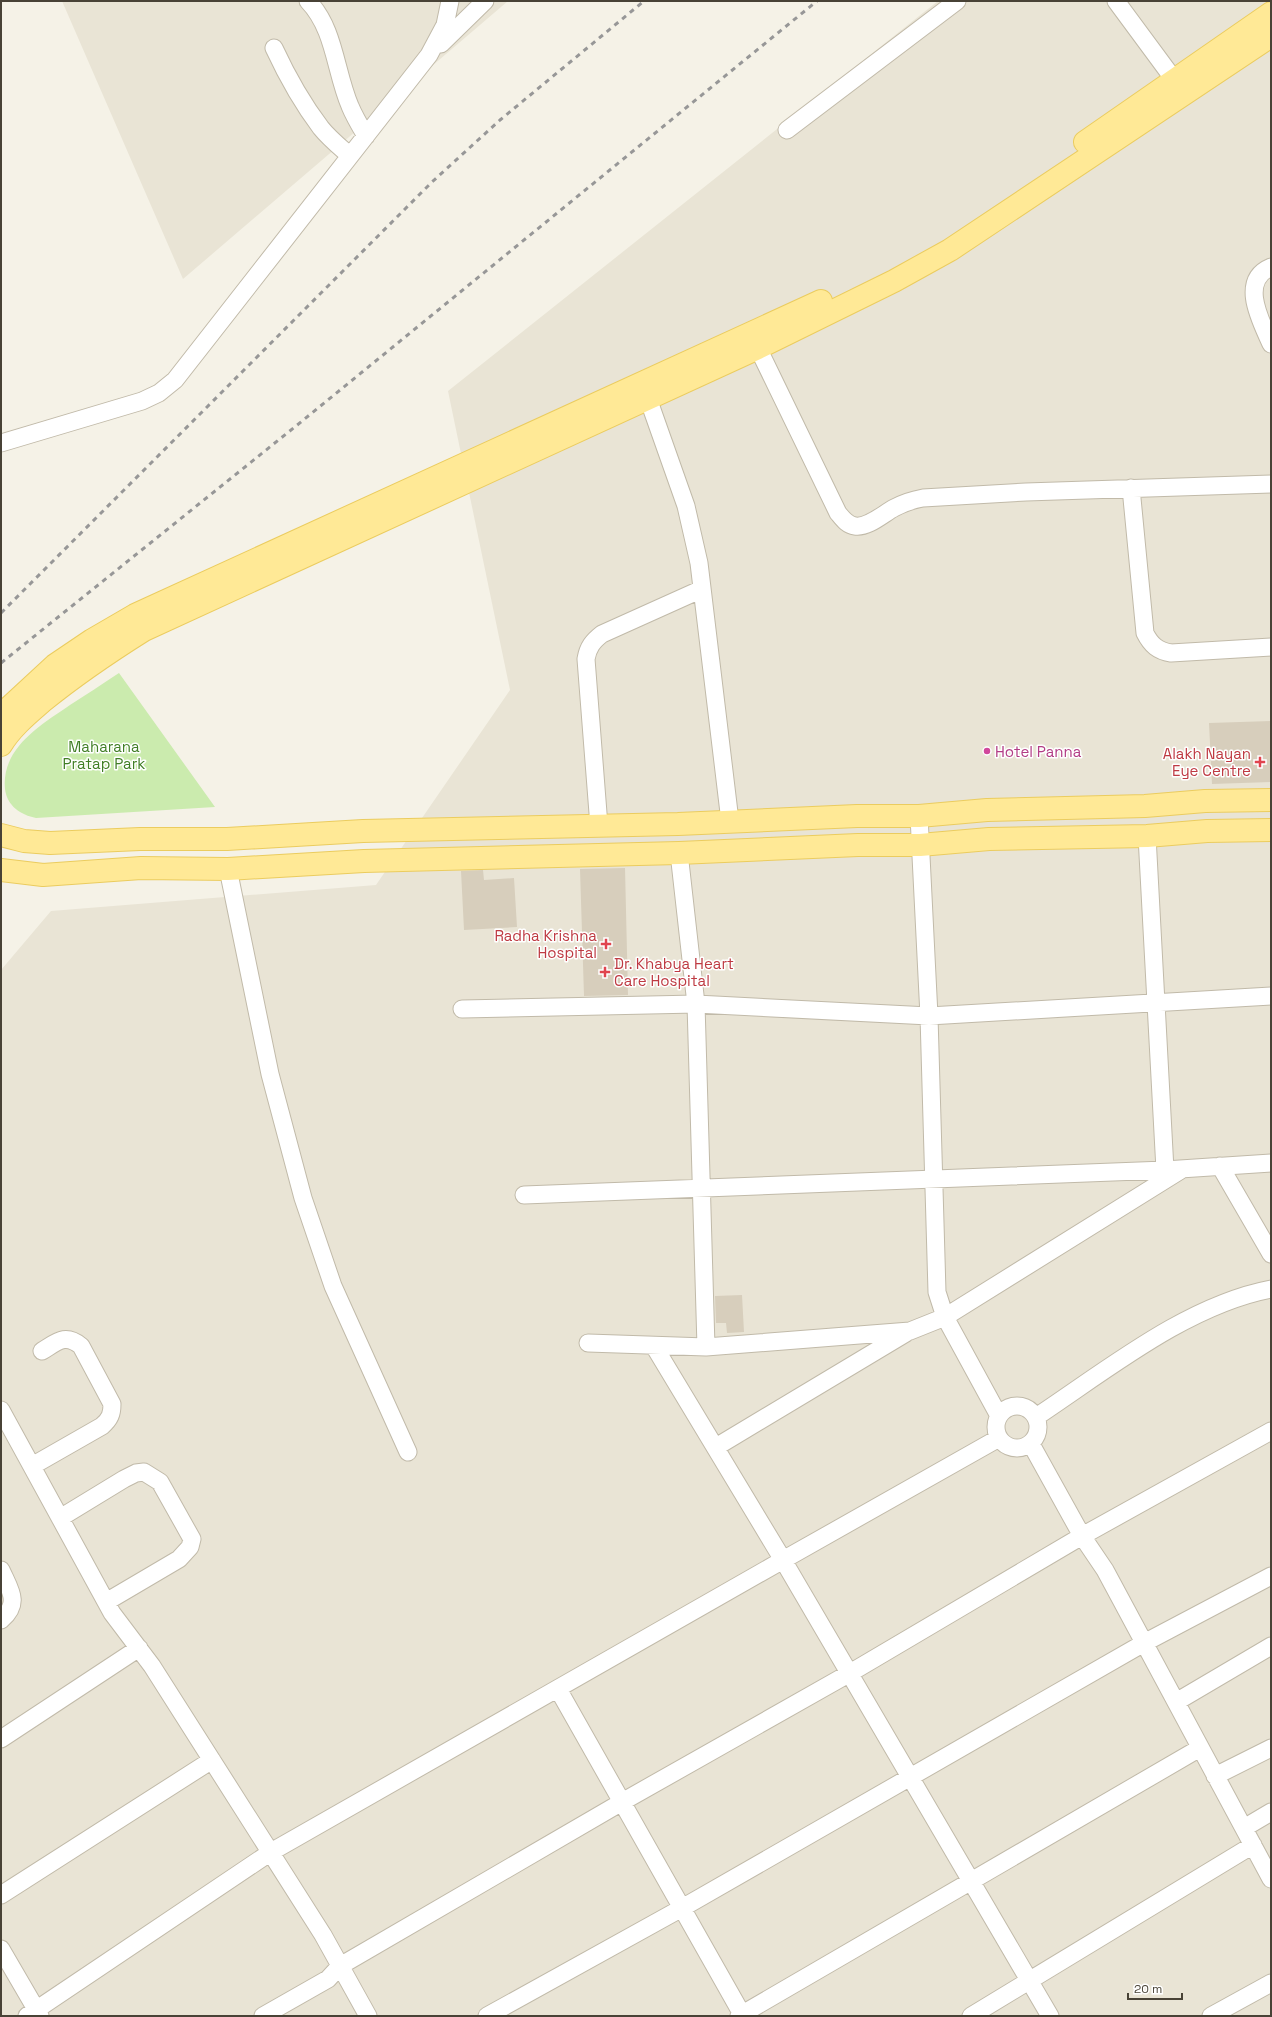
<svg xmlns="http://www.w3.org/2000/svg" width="1272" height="2017" font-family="'Space Grotesk',sans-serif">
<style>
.residential{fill:#e9e4d5}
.green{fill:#cbebae}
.building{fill:#d7cebc}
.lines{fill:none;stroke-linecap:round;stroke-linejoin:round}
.minor-casing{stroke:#c1baa9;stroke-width:19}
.major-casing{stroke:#ebcc5f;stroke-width:24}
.minor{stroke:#fff;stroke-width:17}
.major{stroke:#ffe996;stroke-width:22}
.rail{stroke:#979797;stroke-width:3;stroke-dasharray:5 5;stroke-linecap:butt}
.hotel-dot{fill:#d1479c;stroke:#fff;stroke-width:1.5}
.health-dot{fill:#e0444e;stroke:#fff;stroke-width:1.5}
.labels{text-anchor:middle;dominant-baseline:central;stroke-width:3;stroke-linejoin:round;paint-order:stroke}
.park-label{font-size:15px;fill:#407e25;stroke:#fff}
.hotel-label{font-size:15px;fill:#b23c85;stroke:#fff;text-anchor:start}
.health-label{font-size:15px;fill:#be3a42;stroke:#fff;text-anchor:end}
</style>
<rect width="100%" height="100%" fill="#f5f2e7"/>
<path class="residential" d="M 62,1 L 508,1 L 183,279 Z
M 938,1 L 1271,1 L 1271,2016 L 1,2016 L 1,970 L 51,911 L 376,885 L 510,690 L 448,391 Z"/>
<path class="green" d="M 119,673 L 215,807 L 36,818 C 21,815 7,806 5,789 C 1,748 41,725 70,705 C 86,695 102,684 119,673 Z"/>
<path class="building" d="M 1271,721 L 1271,782 L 1212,784 L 1209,723 Z
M 625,868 L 628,995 L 584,996 L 580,869 Z
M 483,870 L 484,880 L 514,878 L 517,927 L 464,930 L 461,871 Z
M 742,1295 L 744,1332 L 727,1333 L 726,1323 L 716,1323 L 715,1296 Z"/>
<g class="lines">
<g class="minor-casing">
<path id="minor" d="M 308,1 C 335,29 335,71 350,106 C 354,116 360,126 366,136
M 1116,1 L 1181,89
M 441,44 L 485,1
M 274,48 C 287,76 302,103 321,128 C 329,138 340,147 350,156
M 787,130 L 957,1
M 1271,267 C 1238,281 1262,323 1271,344
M 758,348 L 838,513 C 843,519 847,525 855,526 C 868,528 883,514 894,508 C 903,503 912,500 923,498 L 1026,492 L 1271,484
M 644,387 L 686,506 L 699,563 L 730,821
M 1,443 L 142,401 L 159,393 L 175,380 L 429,55 L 445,25 L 450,1
M 1131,488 L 1145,633 C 1151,645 1158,651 1171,653 L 1271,647
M 919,816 L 929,1016 L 937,1292 L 945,1317 L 999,1416
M 599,826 L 586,659 C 588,647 593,641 602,634 L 702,589
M 1147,836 L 1165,1170
M 679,853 L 696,1004 L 706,1347
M 228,869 L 270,1074 L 303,1198 L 333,1286 L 408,1452
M 462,1009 L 696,1004 L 929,1016 L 1271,996
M 1220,1166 L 1271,1254
M 524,1195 L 1165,1170 L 1271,1163
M 588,1343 L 706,1347 L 910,1331 L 945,1317 L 1181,1170
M996 1427a21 21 0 1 1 42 0a21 21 0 1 1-42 0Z
M 1,1410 L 112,1613 L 152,1666 L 323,1935 L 368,2016
M 1036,1417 C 1107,1370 1187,1305 1271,1289
M 999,1438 L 783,1560 L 1050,2016
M 1031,1444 L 1082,1536 L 1105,1570 L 1271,1879
M 716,1447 L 906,1333
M 32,1466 L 102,1426 C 110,1419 112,1414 112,1404 L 81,1346 C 65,1333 57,1342 42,1351
M 60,1518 L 124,1479 L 136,1473 L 144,1472 L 160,1482 L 192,1539 L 190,1547 L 179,1559 L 106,1602
M 1,1570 C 10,1590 21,1603 1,1620
M 558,1689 L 743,2016
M 1176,1702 L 1271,1646
M 1,1739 L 139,1648
M 1215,1776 L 1271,1748
M 1244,1828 L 1271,1812
M 1,1895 L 212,1760
M 1,1949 L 40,2016
M 27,2016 L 271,1852 L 783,1560 L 654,1346
M 263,2016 L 328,1979 L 340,1966 L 622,1802 L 850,1673 L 1082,1536 L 1271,1431
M 487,2016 L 682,1908 L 1144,1643 L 1271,1576
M 739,2016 L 1200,1748
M 971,2016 L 1253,1845
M 1211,2016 L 1271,1983"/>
</g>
<g class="major-casing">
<path id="major" d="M 1085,142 L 1271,13
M 1,715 L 55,665 L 92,640 L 135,615 L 821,301
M 1,745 C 11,728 28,714 43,701 C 75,675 109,652 144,630 L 758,348 L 894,281 L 950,250 L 1271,36
M 1,835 L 24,841 L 50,843 L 140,839 L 227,839 L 363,831 L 678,824 L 857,816 L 919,816 L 987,810 L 1145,806 L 1205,801 L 1271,800
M 1,870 L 43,875 L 141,868 L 228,869 L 364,861 L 679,853 L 858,845 L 920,845 L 989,839 L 1147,836 L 1207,831 L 1271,830"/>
</g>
<use href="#minor" class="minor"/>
<use href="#major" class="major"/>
<path class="rail" d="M 1,613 L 432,182 L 500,120 L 644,1
M 1,663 L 296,426 L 817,1"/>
</g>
<circle class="hotel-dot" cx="987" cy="751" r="4"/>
<g class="health-dot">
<path d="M1258 756h4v4h4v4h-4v4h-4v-4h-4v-4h4z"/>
<path d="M604 938h4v4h4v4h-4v4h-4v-4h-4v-4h4z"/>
<path d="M603 966h4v4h4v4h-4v4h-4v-4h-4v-4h4z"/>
</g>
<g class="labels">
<g class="park-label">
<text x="104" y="746">Maharana<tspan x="104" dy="17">Pratap Park</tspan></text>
</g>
<g class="hotel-label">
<text x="995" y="751">Hotel Panna</text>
</g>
<g class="health-label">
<text x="1251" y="753">Alakh Nayan<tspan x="1251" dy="17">Eye Centre</tspan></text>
<text x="597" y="935">Radha Krishna<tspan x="597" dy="17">Hospital</tspan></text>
<text x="614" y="963" text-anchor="start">Dr. Khabya Heart<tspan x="614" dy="17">Care Hospital</tspan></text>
</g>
</g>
<rect width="1272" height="2017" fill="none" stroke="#484236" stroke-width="4"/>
<path d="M1128 1993v6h54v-6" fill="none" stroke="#484236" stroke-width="2"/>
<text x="1134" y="1993" font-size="12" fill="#484236" stroke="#ffffff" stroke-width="3" paint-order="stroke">20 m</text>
</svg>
